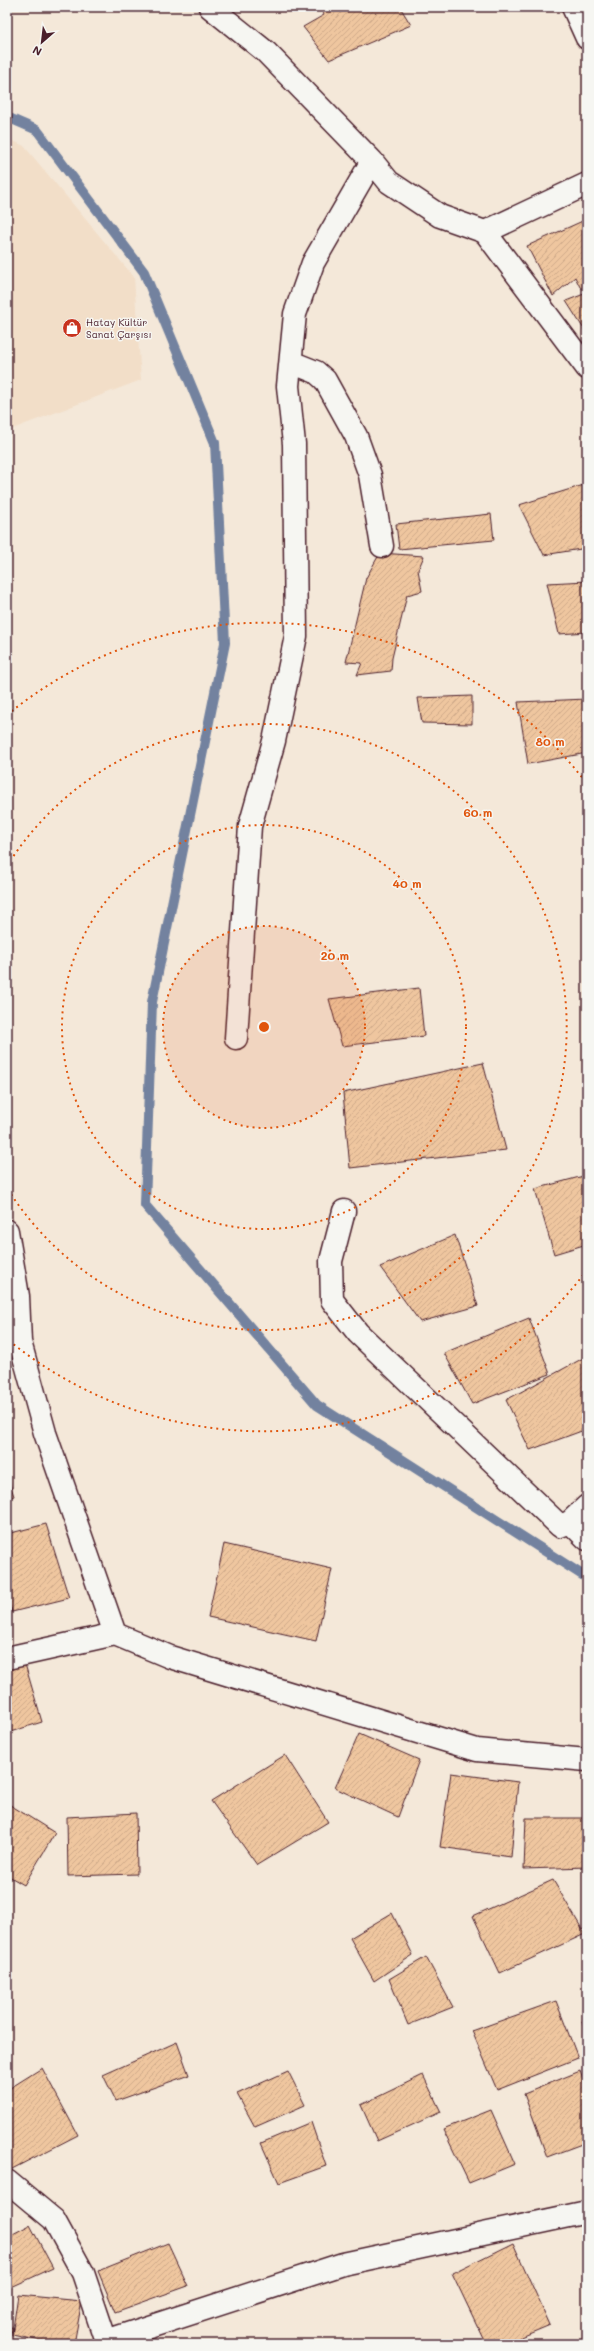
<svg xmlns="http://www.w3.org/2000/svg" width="594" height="2351" font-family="Mali,sans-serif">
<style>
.built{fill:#f2dec8}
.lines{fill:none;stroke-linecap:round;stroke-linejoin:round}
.stream{stroke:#73829f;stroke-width:10}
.building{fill:url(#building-hatch);stroke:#4a1f2b}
.minor-casing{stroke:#4a1f2b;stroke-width:25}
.minor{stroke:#f6f6f2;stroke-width:22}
.ring{fill:none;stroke:#e0560e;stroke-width:2;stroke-dasharray:2 4}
.labels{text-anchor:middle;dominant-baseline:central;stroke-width:3;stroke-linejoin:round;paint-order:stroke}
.poi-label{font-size:10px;fill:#4a1f2b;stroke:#f6f6f2;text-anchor:start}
.centre{fill:#e0560e;stroke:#f6f6f2;stroke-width:2}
.ring-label{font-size:12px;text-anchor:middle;font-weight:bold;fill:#e0560e;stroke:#f6f6f2;stroke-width:3;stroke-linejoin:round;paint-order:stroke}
</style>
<defs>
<pattern id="building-hatch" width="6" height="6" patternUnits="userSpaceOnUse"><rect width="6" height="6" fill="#efc69f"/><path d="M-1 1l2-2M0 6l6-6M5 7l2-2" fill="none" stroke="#ceaa89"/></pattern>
</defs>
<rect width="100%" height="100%" fill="#f4e8d9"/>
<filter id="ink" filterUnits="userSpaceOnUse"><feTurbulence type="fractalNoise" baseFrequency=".025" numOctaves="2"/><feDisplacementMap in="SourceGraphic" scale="8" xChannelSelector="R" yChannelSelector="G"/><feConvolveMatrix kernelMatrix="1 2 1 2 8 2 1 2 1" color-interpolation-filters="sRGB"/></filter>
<g filter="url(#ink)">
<path class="built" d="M 7,138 L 24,146 L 134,277 L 141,380 L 7,431 Z"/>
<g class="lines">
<path class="stream" d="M 7,117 L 37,130 L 144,272 L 215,443 L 225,643 L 152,1002 L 145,1205 L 317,1405 L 587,1578"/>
</g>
<path class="building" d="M 320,7 L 400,7 L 411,25 L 329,60 L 303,27 L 324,15 Z
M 587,219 L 587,292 L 580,287 L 575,277 L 553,296 L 527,246 Z
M 584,294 L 587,297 L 587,334 L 566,301 Z
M 587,484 L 587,548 L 544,555 L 519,505 Z
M 491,514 L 494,540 L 399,549 L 396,524 Z
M 380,553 L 424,556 L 418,570 L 422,591 L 407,595 L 392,658 L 391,671 L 357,675 L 362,663 L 346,662 L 366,578 Z
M 587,581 L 587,632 L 559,634 L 547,583 Z
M 472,696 L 472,724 L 422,723 L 418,698 Z
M 587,699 L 587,753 L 528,764 L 518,702 Z
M 419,988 L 424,1036 L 342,1046 L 329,999 Z
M 483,1063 L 506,1150 L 350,1168 L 343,1093 Z
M 587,1175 L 587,1244 L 554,1254 L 535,1189 Z
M 455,1235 L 478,1306 L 420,1322 L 380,1267 Z
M 529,1318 L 550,1374 L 472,1404 L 444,1353 Z
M 587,1356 L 587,1429 L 530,1450 L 506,1400 Z
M 7,1475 L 14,1496 L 7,1499 Z
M 46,1524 L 69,1598 L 12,1612 L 7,1598 L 7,1534 Z
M 224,1544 L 332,1569 L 316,1641 L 208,1617 Z
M 7,1598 L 12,1612 L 7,1613 Z
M 25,1664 L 42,1722 L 7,1733 L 7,1670 Z
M 359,1734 L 419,1760 L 398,1817 L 335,1788 Z
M 285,1755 L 328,1822 L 257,1865 L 211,1801 Z
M 451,1773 L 518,1782 L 511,1857 L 440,1847 Z
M 7,1803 L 55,1833 L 24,1885 L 7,1875 Z
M 136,1813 L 137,1874 L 68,1876 L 67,1817 Z
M 526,1818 L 587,1818 L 587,1867 L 524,1869 Z
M 553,1880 L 585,1934 L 500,1973 L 473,1916 Z
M 392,1913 L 413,1955 L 374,1981 L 350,1938 Z
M 426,1957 L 453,2007 L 408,2025 L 389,1979 Z
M 556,2001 L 578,2058 L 497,2090 L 472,2031 Z
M 587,2020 L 587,2036 L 582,2022 Z
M 177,2042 L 189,2075 L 116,2101 L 103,2075 Z
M 42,2068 L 78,2135 L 10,2170 L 7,2165 L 7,2090 Z
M 288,2071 L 305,2105 L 255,2127 L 237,2094 Z
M 580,2071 L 587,2092 L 587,2142 L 547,2157 L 524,2094 Z
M 423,2075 L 441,2112 L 377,2141 L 361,2105 Z
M 491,2110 L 515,2164 L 469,2183 L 443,2129 Z
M 311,2122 L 326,2166 L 279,2183 L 261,2143 Z
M 30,2225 L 53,2268 L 7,2289 L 7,2237 Z
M 168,2243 L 188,2286 L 115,2312 L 98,2271 Z
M 513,2243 L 550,2325 L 505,2344 L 486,2344 L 452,2273 Z
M 18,2295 L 82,2301 L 74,2344 L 56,2344 L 12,2335 Z
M 7,2325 L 13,2328 L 7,2341 Z"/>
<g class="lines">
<g class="minor-casing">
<path id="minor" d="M 210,7 L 266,52 L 372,161 L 389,182 L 440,216 L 485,232 L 587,368
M 573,7 L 587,38
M 485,232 L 587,184
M 291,362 L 316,372 L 325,380 L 356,436 L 370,475 L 382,546
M 236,1038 L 250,826 L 274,741 L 296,636 L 294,444 L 288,386 L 295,314 L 313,263 L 372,161
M 344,1211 L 331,1261 L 332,1300 L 358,1333 L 560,1526 L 570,1522 L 587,1539
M 7,1231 L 18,1296 L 20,1342 L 45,1433 L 115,1634
M 570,1522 L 587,1506
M 7,1658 L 115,1634 L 170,1657 L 477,1750 L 587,1760
M 7,2181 L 54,2220 L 83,2273 L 107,2344
M 106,2341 L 343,2264 L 587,2212"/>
</g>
<use href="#minor" class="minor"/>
</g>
</g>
<circle cx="264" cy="1027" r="101" fill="#e0560e" fill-opacity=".12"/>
<g class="ring">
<circle cx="264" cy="1027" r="101"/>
<circle cx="264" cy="1027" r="202"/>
<path d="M7 866A303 303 0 1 1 7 1188"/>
<path d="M587 1270A404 404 0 0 1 7 1339M7 715A404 404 0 0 1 587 784"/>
</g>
<defs>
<g id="shop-disc" transform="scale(1)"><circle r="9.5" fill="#c8321e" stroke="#f6f6f2"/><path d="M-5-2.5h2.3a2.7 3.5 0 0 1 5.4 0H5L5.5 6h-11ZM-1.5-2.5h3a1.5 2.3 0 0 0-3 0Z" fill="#fff"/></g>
</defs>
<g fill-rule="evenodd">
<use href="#shop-disc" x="72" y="328"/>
</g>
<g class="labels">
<g class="poi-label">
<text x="86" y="322">Hatay Kültür<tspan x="86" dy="12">Sanat Çarşısı</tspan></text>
</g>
</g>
<circle cx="264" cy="1027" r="6" class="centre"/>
<g class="ring-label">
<text x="550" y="746">80 m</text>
<text x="478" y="817">60 m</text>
<text x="407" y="888">40 m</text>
<text x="335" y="960">20 m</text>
</g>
<rect width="594" height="2351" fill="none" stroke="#f6f6f2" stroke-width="24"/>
<rect x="12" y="12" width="570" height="2327" fill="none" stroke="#4a1f2b" stroke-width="1.5" filter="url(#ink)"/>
<g transform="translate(42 42) rotate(208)" stroke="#f6f6f2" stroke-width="3" paint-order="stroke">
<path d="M0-3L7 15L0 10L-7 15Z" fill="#4a1f2b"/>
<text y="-6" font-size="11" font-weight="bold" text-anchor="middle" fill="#4a1f2b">N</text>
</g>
</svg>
